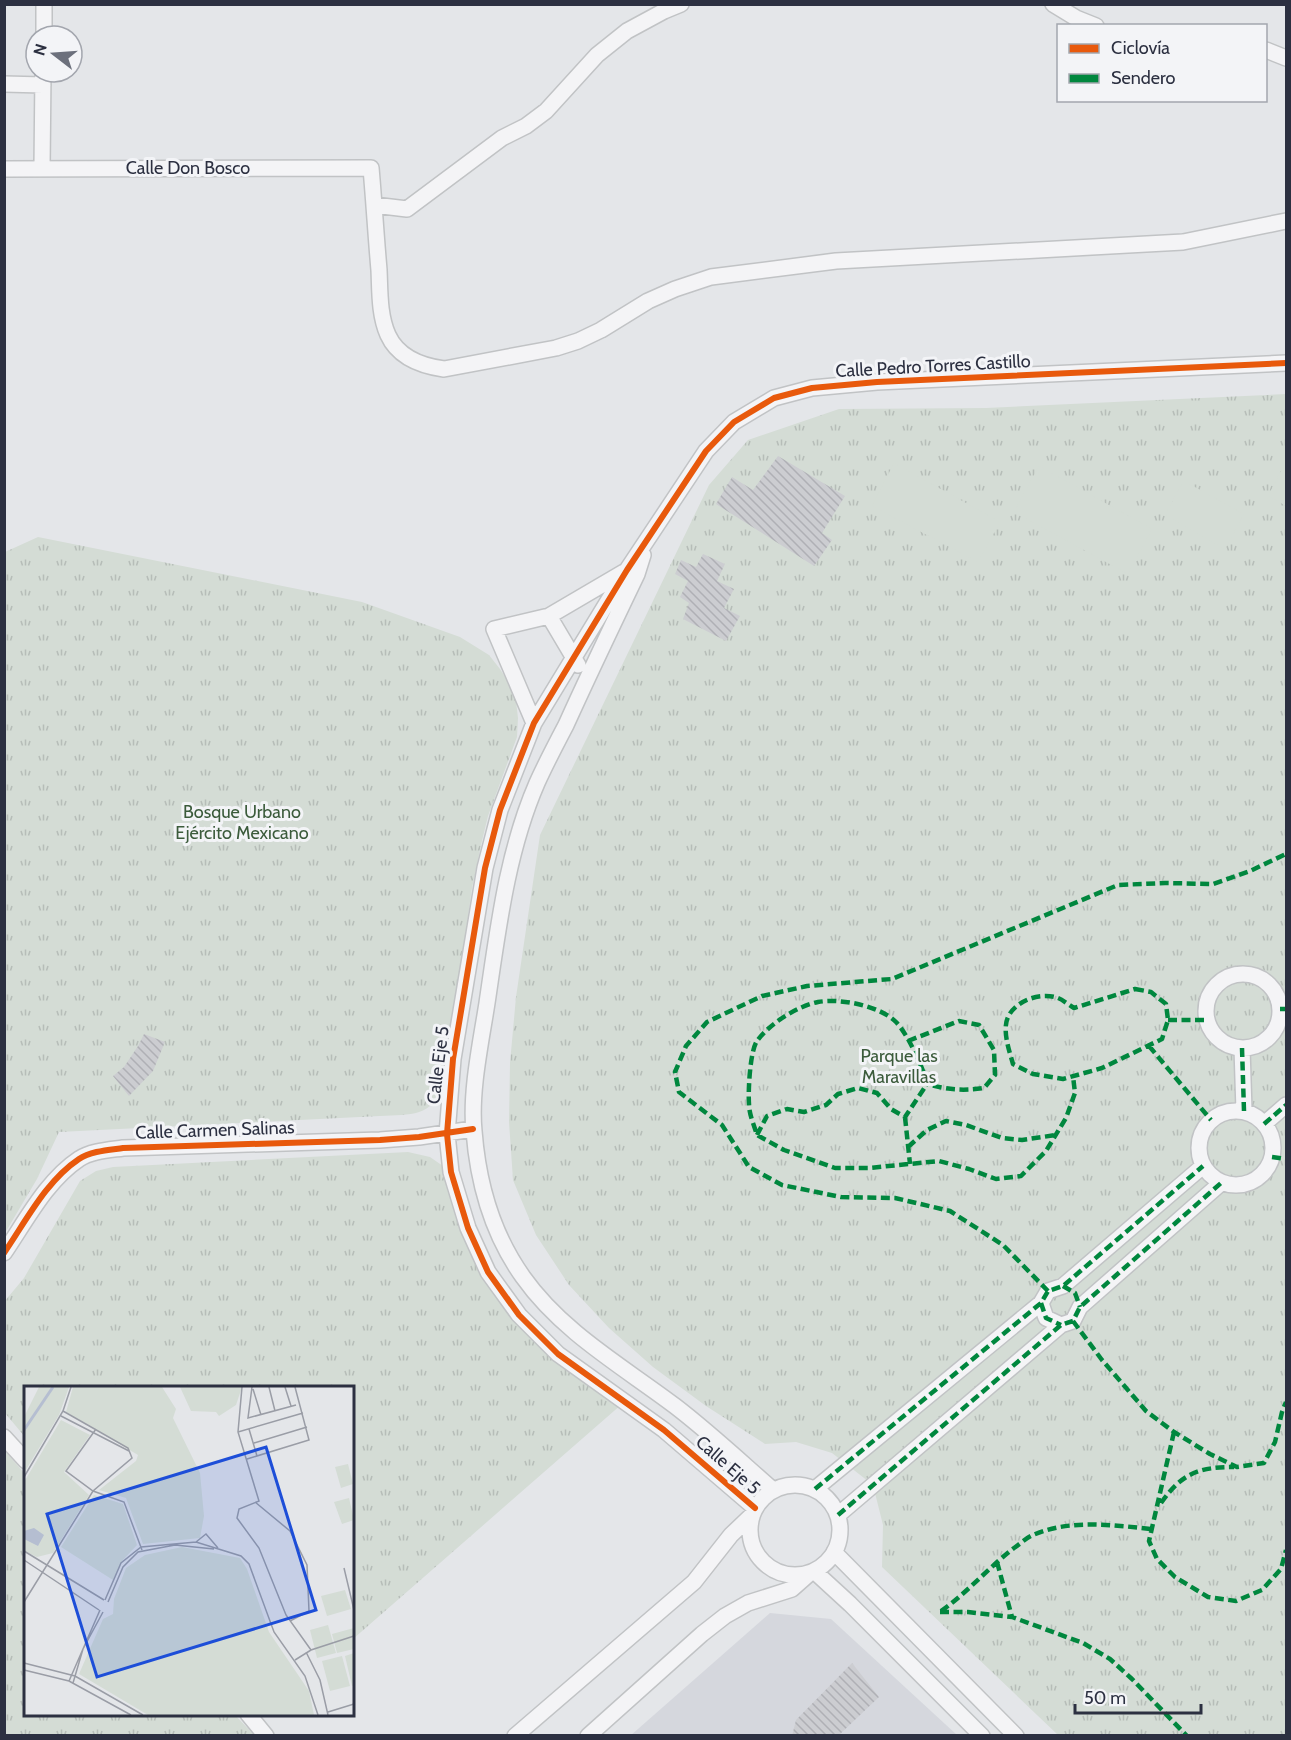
<svg xmlns="http://www.w3.org/2000/svg" width="1291" height="1740" font-family="Cabin,sans-serif">
<style>
.built{fill:#d5d7dd}
.park{fill:url(#park-tufts)}
.pitch{fill:#d4dcd5}
.building{fill:url(#building-back-hatch)}
.lines{fill:none;stroke-linecap:round;stroke-linejoin:round}
.street-casing{stroke:#c1c3c5;stroke-width:18}
.street{stroke:#f4f4f6;stroke-width:15}
.quiet{stroke:#00873e;stroke-width:4.5;stroke-dasharray:9 4.5;stroke-linecap:butt}
.cycleway-casing{stroke:#f3f4f7;stroke-width:10}
.cycleway{stroke:#e8590c;stroke-width:6}
.labels{text-anchor:middle;dominant-baseline:central;stroke-width:6;stroke-linejoin:round;paint-order:stroke}
.street-label{font-size:18px;fill:#2c3041;stroke:#f3f4f7}
.park-label{font-size:18px;fill:#3b5b3b;stroke:#f3f4f7}
.inset-river{fill:none;stroke:#b5bed1;stroke-width:3}
.inset-road{fill:none;stroke:#9a9da6;stroke-width:1.5}
.view{fill:#1d4ed8;fill-opacity:0.15;stroke:#1d4ed8;stroke-width:3}
.inset-edge{fill:none;stroke:#2c3041;stroke-width:3}
</style>
<defs>
<pattern id="park-tufts" width="24" height="20" patternUnits="userSpaceOnUse" patternTransform="scale(1.5)"><rect width="24" height="20" fill="#d4dcd5"/><path d="M3 7l-1-3M5 7V3M7 7l1-3M15 17l-1-3M17 17v-4M19 17l1-3" fill="none" stroke="#b6bdb8"/></pattern>
<pattern id="building-back-hatch" width="6" height="6" patternUnits="userSpaceOnUse" patternTransform="scale(1.5)"><rect width="6" height="6" fill="#cccdd1"/><path d="M-1 5l2 2M0 0l6 6M5-1l2 2" fill="none" stroke="#afb0b5"/></pattern>
</defs>
<rect width="100%" height="100%" fill="#e4e6e9"/>
<path class="built" d="M 770,1613 L 831,1619 L 957,1735 L 630,1736 Z"/>
<path class="park" d="M 1286,394 L 1286,1735 L 1058,1735 L 882,1567 L 883,1525 L 873,1485 L 832,1453 L 796,1442 L 765,1444 L 706,1406 L 653,1367 L 609,1328 L 569,1285 L 536,1235 L 513,1180 L 509,1122 L 510,1063 L 516,997 L 540,835 L 709,485 L 748,440 L 839,409 L 986,408 Z
M 38,537 L 362,602 L 460,637 L 489,655 L 500,669 L 509,683 L 516,701 L 518,718 L 517,737 L 488,816 L 481,845 L 472,888 L 444,1084 C 432,1118 411,1114 380,1116 L 59,1132 L 37,1179 L 5,1233 L 5,552 Z
M 408,1152 L 430,1157 L 443,1166 L 503,1298 L 622,1404 L 353,1639 L 352,1388 L 26,1388 L 25,1437 L 5,1413 L 4,1302 L 24,1278 L 80,1181 L 96,1171 L 113,1167 Z
M 4,1450 L 25,1474 L 26,1714 L 235,1715 L 254,1735 L 5,1735 Z"/>
<path class="pitch" d="M 894,463 L 1000,522 L 978,562 L 872,506 Z
M 1285,463 L 1286,464 L 1286,506 L 1268,496 Z
M 1039,466 L 1152,529 L 1128,574 L 1014,512 Z
M 1184,481 L 1244,514 L 1225,549 L 1165,514 Z"/>
<path class="building" d="M 778,456 L 845,496 L 822,533 L 832,540 L 814,566 L 716,504 L 732,477 L 753,490 Z
M 703,554 L 725,564 L 717,581 L 734,589 L 724,608 L 740,616 L 726,641 L 683,619 L 689,603 L 680,597 L 688,581 L 675,574 L 681,560 L 696,567 Z
M 144,1034 L 165,1042 L 153,1071 L 129,1096 L 113,1076 L 124,1067 L 138,1046 Z
M 852,1663 L 879,1697 L 838,1736 L 792,1736 L 796,1720 Z"/>
<g class="lines">
<g class="street-casing">
<path id="street" d="M 1053,4 L 1076,18 L 1096,26
M 44,36 L 44,4
M 1266,50 L 1286,58
M 4,84 L 43,85
M 42,168 L 43,72
M 4,169 L 371,168 C 374,202 376,236 379,270 C 380,291 379,315 388,335 C 398,357 422,366 444,369 L 556,348 L 578,341 L 601,330 L 648,301 L 675,289 L 711,277 L 836,261 L 1183,242 L 1286,221
M 374,205 L 407,209 L 502,138 L 526,126 L 546,111 L 597,55 L 627,31 L 664,11 L 681,4
M 643,555 L 637,574 C 613,624 589,674 566,725 C 556,744 546,763 537,783 C 507,852 498,929 487,1003 C 481,1042 470,1092 474,1131 C 478,1183 493,1235 523,1277 C 562,1332 622,1366 675,1406 C 709,1432 741,1462 773,1490
M 549,616 L 578,665
M 534,723 L 494,629 L 549,616 L 624,572
M1206 1011a37 37 0 1 1 74 0a37 37 0 1 1-74 0Z
M 1242,1048 L 1244,1111
M1199 1148a37 37 0 1 1 74 0a37 37 0 1 1-74 0Z
M 1264,1124 L 1286,1105
M 4,1253 C 26,1221 46,1181 79,1159 C 91,1151 109,1150 123,1148 L 380,1140 L 419,1137 L 473,1129
M 1041,1303 L 1046,1318 L 1061,1325
M 4,1437 L 26,1461
M750 1530a45 45 0 1 1 90 0a45 45 0 1 1-90 0Z
M 815,1489 L 1041,1303 L 1048,1291 L 1063,1286 L 1203,1166
M 755,1508 L 664,1430 L 558,1354 L 519,1315 L 488,1272 L 468,1228 L 451,1172 L 447,1134 L 453,1059 L 485,868 L 500,810 L 534,723 L 627,570 L 706,451 L 734,422 L 774,398 L 812,388 L 877,382 L 1286,363
M 838,1515 L 1061,1325 L 1073,1321 L 1080,1307 L 1221,1183
M 834,1552 L 1016,1736
M 814,1571 L 850,1604 L 982,1736
M 248,1714 L 266,1736
M 515,1736 L 694,1582 L 731,1535 L 752,1515
M 588,1736 L 702,1634 L 725,1616 L 748,1603 L 792,1589 L 809,1574"/>
</g>
<use href="#street" class="street"/>
<path class="quiet" d="M 1135,989 L 1151,992 L 1166,1004 L 1168,1020 L 1162,1039 L 1102,1068 L 1063,1079 L 1033,1074 L 1013,1064 C 1009,1050 1002,1030 1008,1017 C 1016,1000 1041,992 1058,998 C 1063,1000 1069,1005 1074,1008 Z
M 1280,1009 L 1286,1009
M 1168,1020 L 1207,1020
M 908,1041 L 959,1021 L 979,1025 L 994,1050 L 995,1075 L 984,1088 C 964,1091 947,1090 927,1084
M 1149,1046 L 1211,1120
M 1242,1048 L 1244,1111
M 905,1117 L 910,1164
M 1264,1124 L 1286,1105
M 757,1135 L 767,1116 L 787,1109 L 804,1112 L 826,1105 L 838,1094 L 858,1088 L 877,1093 L 891,1109 L 905,1117 L 927,1084 C 924,1069 907,1033 896,1022 C 880,1006 841,998 818,1002 C 798,1006 770,1023 757,1041 C 750,1051 748,1091 749,1104 C 749,1114 754,1125 757,1135 L 784,1150 L 835,1168 L 869,1168 L 939,1161 L 969,1169 L 996,1179 L 1021,1176 L 1046,1151 L 1066,1118 L 1075,1093 L 1073,1076
M 908,1147 L 927,1130 L 946,1121 L 966,1125 L 1002,1138 L 1022,1140 L 1056,1135
M 1272,1157 L 1286,1159
M 1063,1286 L 1075,1293 L 1080,1307
M 1048,1291 L 1003,1245 L 950,1211 L 895,1198 L 841,1197 L 782,1185 L 749,1167 L 722,1125 L 679,1092 L 675,1072 L 686,1046 L 707,1022 L 762,996 L 807,986 L 892,979 L 1118,885 L 1165,883 L 1213,884 L 1250,871 L 1286,854
M 1041,1303 L 1046,1318 L 1061,1325
M 1073,1321 L 1102,1360 L 1146,1411 L 1174,1432 L 1210,1454 L 1237,1467 L 1264,1463 L 1275,1442 L 1282,1412 L 1286,1402
M 1174,1432 L 1149,1541 L 1157,1559 L 1175,1577 L 1208,1597 L 1236,1601 L 1262,1590 L 1281,1569 L 1286,1550
M 815,1489 L 1041,1303 L 1048,1291 L 1063,1286 L 1203,1166
M 1161,1503 C 1182,1473 1199,1467 1234,1467
M 838,1515 L 1061,1325 L 1073,1321 L 1080,1307 L 1221,1183
M 997,1562 L 1012,1617
M 941,1611 C 967,1593 988,1568 1014,1548 C 1020,1544 1026,1538 1033,1535 C 1070,1519 1112,1525 1151,1529
M 940,1612 L 968,1612 L 1012,1617 L 1083,1643 L 1110,1659 L 1132,1679 L 1187,1736"/>
<g class="cycleway-casing">
<path id="cycleway" d="M 4,1253 C 26,1221 46,1181 79,1159 C 91,1151 109,1150 123,1148 L 380,1140 L 419,1137 L 473,1129
M 755,1508 L 664,1430 L 558,1354 L 519,1315 L 488,1272 L 468,1228 L 451,1172 L 447,1134 L 453,1059 L 485,868 L 500,810 L 534,723 L 627,570 L 706,451 L 734,422 L 774,398 L 812,388 L 877,382 L 1286,363"/>
</g>
<use href="#cycleway" class="cycleway"/>
</g>
<g class="labels">
<g class="street-label">
<text x="188" y="168">Calle Don Bosco</text>
<text transform="translate(933 366) rotate(-3)">Calle Pedro Torres Castillo</text>
<text transform="translate(438 1065) rotate(-83)">Calle Eje 5</text>
<text transform="translate(215 1130) rotate(-2)">Calle Carmen Salinas</text>
<text transform="translate(728 1465) rotate(41)">Calle Eje 5</text>
</g>
<g class="park-label">
<text x="242" y="812">Bosque Urbano<tspan x="242" dy="21">Ejército Mexicano</tspan></text>
<text x="899" y="1056">Parque las<tspan x="899" dy="21">Maravillas</tspan></text>
</g>
</g>
<g transform="translate(24 1386)">
<rect width="330" height="330" fill="#e4e6e9"/>
<path d="M 15,1 L 45,1 L 35,29 L 0,87 L 0,31 ZM 49,1 L 138,1 L 152,23 L 149,32 L 176,87 L 180,130 L 176,152 L 119,158 L 102,112 L 75,104 L 112,75 L 114,69 L 42,26 ZM 156,1 L 218,1 L 212,19 L 195,30 L 192,26 L 167,25 ZM 37,34 L 66,49 L 40,86 L 65,109 L 29,167 L 13,171 L 0,165 L 0,96 ZM 70,109 L 99,118 L 113,159 L 98,175 L 89,194 L 37,161 ZM 158,161 L 216,172 L 223,183 L 245,246 L 285,305 L 290,329 L 124,329 L 55,288 L 79,233 L 89,228 L 90,213 L 102,182 L 121,169 Z" fill="#d4dcd5"/>
<path d="M 324,78 L 329,98 L 317,102 L 311,81 ZM 325,112 L 330,134 L 318,138 L 310,116 ZM 321,204 L 327,223 L 303,230 L 297,210 ZM 304,239 L 312,267 L 293,272 L 286,244 ZM 330,242 L 330,263 L 313,267 L 308,248 ZM 330,267 L 330,299 L 328,300 L 321,270 ZM 318,270 L 326,300 L 306,305 L 298,275 Z" fill="#d4dcd5"/>
<path d="M 10,142 L 20,149 L 14,160 L 0,153 L 0,145 Z" fill="#b5bed1"/>
<path class="inset-river" d="M 0,44 L 29,1"/>
<path class="inset-road" d="M 218,1 L 214,46 L 235,115 L 215,123 L 213,132 L 235,162 L 262,229 L 287,264M 228,1 L 224,32 L 272,19M 245,1 L 251,25M 261,1 L 267,20M 229,3 L 237,29M 37,30 L 105,65M 72,43 L 42,85 L 69,105 L 100,116 L 118,164M 225,43 L 233,70M 214,46 L 279,27M 230,57 L 283,41M 223,73 L 285,54 L 271,1M 0,91 L 39,25 L 47,1M 231,116 L 266,145 L 283,179 L 285,225 L 266,235M 172,156 L 182,148 L 194,162M 0,165 L 80,214M 0,174 L 75,224M 320,182 L 330,224M 81,214 L 97,177 L 117,161 L 172,156 L 217,170 L 225,178 L 250,246 L 281,290 L 294,329M 0,216 L 69,105 L 108,72 L 104,62 L 39,25M 84,216 L 99,181 L 114,166 L 151,159 L 190,163M 282,266 L 296,294 L 304,329M 271,274 L 287,264 L 330,250M 0,277 L 51,290 L 119,329M 0,284 L 45,295 L 107,329M 45,295 L 76,224M 49,297 L 59,263 L 79,226M 304,326 L 330,318"/>
<path class="view" d="M 242,61 L 292,224 L 73,291 L 23,128 Z"/>
<rect width="330" height="330" class="inset-edge"/>
</g>
<rect width="1291" height="1740" fill="none" stroke="#2c3041" stroke-width="12"/>
<rect x="1057" y="24" width="210" height="78" fill="#f3f4f7" stroke="#a3a6ae" stroke-width="1.5"/>
<rect x="1069" y="44" width="30" height="9" fill="#e8590c" stroke="#a3a6ae" stroke-width="1.5"/>
<text x="1111" y="54" font-size="18" fill="#2c3041">Ciclovía</text>
<rect x="1069" y="74" width="30" height="9" fill="#00873e" stroke="#a3a6ae" stroke-width="1.5"/>
<text x="1111" y="84" font-size="18" fill="#2c3041">Sendero</text>
<g transform="translate(54 54) rotate(287)"><circle r="28" fill="#f3f4f7" stroke="#a3a6ae" stroke-width="1.5"/>
<path d="M0-4.5L10 22L0 15L-10 22Z" fill="#6c707c"/>
<text y="-9" font-size="16" font-weight="bold" text-anchor="middle" fill="#2c3041">N</text>
</g>
<path d="M1075 1704v9h126v-9" fill="none" stroke="#2c3041" stroke-width="3"/>
<text x="1084" y="1704" font-size="18" fill="#2c3041" stroke="#f3f4f7" stroke-width="4.5" paint-order="stroke">50 m</text>
</svg>
